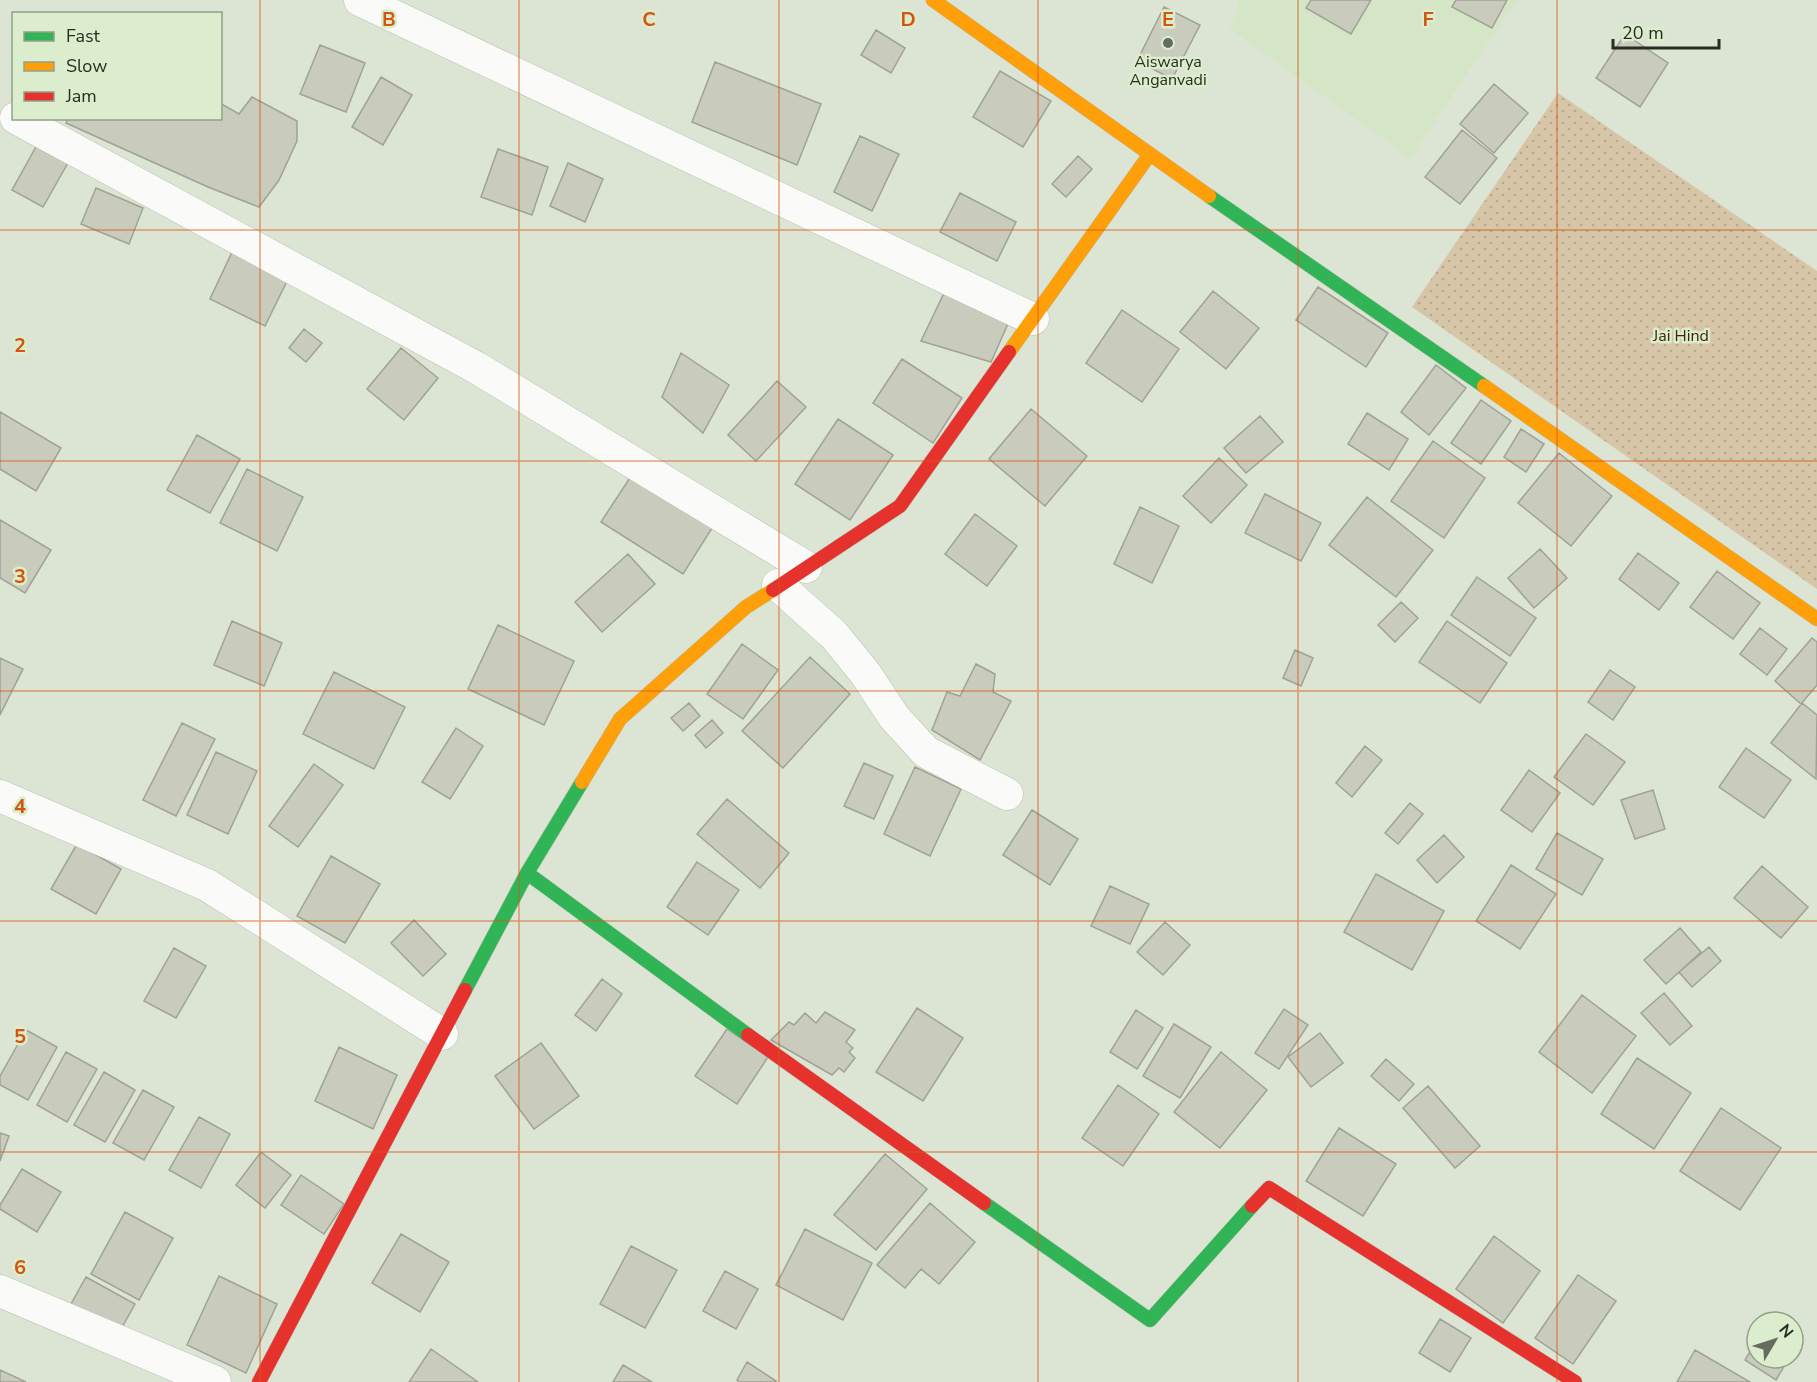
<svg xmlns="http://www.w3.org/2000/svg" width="1817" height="1382" font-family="'Nunito Sans',sans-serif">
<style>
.built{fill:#d5e6c7}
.grass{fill:url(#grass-dots)}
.building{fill:#c9ccbd;stroke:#9fa294;stroke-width:1.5}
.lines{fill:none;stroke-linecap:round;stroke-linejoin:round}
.street-casing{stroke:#bbc2b4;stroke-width:33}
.fast-casing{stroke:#bbc2b4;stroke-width:15}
.slow-casing{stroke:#bbc2b4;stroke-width:15}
.jam-casing{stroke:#bbc2b4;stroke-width:15}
.street{stroke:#fafbf9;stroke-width:32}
.fast{stroke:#30b455;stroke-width:14}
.slow{stroke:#ff9f0a;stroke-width:14}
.jam{stroke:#e5322d;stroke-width:14}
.grid{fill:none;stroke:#d5550e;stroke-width:1.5;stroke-opacity:0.55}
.poi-dot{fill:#666d60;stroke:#dbedcc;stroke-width:2}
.labels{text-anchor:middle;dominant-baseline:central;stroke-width:5;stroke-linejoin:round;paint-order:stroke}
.poi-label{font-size:16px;fill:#272d21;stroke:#dbedcc}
.park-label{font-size:16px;fill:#402400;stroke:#dbedcc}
.grid-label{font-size:20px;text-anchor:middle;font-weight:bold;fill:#d5550e;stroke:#dbedcc;stroke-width:5;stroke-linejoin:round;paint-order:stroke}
</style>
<defs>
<pattern id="grass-dots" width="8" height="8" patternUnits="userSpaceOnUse" patternTransform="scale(1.5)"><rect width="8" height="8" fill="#d7c5a7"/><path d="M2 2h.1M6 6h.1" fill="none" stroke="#b9aa8f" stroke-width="1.8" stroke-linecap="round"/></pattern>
</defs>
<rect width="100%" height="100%" fill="#dce5d4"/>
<path class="built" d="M 1239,0 L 1517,0 L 1410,158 L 1230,29 Z"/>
<path class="grass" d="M 1558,93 L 1817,271 L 1817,589 L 1412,307 Z"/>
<path class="building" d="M 1311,0 L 1371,0 L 1351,34 L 1306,8 Z
M 1456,0 L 1507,0 L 1492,28 L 1452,7 Z
M 1164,7 L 1200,25 L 1172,79 L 1137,61 Z
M 876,30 L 905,48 L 891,73 L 861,55 Z
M 1625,34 L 1668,63 L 1640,107 L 1596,78 Z
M 320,45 L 365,63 L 346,112 L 300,94 Z
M 715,62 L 821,104 L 797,165 L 692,122 Z
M 1000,71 L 1051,101 L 1023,147 L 973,117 Z
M 381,77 L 412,95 L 383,145 L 352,127 Z
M 1494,84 L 1528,113 L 1494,153 L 1460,124 Z
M 252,97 L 297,121 L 297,141 L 279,180 L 259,207 L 208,187 L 66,123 L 68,118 L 220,118 L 220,103 L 239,114 Z
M 1462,130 L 1497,158 L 1460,204 L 1425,177 Z
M 42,136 L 73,154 L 43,207 L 12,190 Z
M 860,136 L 899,154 L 872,211 L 834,192 Z
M 498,149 L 548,167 L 532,215 L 481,197 Z
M 1078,156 L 1092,169 L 1066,197 L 1052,184 Z
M 568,163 L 603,179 L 585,222 L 550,206 Z
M 96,188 L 143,208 L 129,244 L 81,224 Z
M 960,193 L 1016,222 L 997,261 L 940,232 Z
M 233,250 L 289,277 L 265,326 L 210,299 Z
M 1318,287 L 1388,333 L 1366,367 L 1296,320 Z
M 946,289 L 1011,317 L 991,362 L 921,341 Z
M 1213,291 L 1259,328 L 1226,369 L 1180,332 Z
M 1122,310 L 1179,349 L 1142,402 L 1086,363 Z
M 304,329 L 322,343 L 306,362 L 289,348 Z
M 401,348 L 438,378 L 404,420 L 367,389 Z
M 681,353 L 729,385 L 703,433 L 662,397 Z
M 902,359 L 962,398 L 933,443 L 873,403 Z
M 1436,365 L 1466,388 L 1429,435 L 1401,412 Z
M 777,381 L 806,407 L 756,461 L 728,435 Z
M 1481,400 L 1511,421 L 1481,464 L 1451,443 Z
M 1031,409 L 1087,456 L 1045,506 L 989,459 Z
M 0,412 L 61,448 L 36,491 L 0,469 Z
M 1367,413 L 1408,439 L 1389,470 L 1348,444 Z
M 1260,416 L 1283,442 L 1246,473 L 1224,448 Z
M 838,419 L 893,455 L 850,520 L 795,484 Z
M 1521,429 L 1544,444 L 1526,472 L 1504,457 Z
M 197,435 L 240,459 L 210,513 L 167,490 Z
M 1433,441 L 1485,478 L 1444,538 L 1391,501 Z
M 1559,453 L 1612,496 L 1571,546 L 1518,503 Z
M 1219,458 L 1247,485 L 1211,523 L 1183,496 Z
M 247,469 L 303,497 L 277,551 L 220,523 Z
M 633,473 L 714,525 L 683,574 L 601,522 Z
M 1265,494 L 1321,523 L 1301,561 L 1245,533 Z
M 1367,497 L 1433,550 L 1396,597 L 1329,545 Z
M 1140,507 L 1179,526 L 1152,583 L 1114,564 Z
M 975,514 L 1017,546 L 987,586 L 945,554 Z
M 0,520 L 51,550 L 25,593 L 0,578 Z
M 1540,549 L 1567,578 L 1534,608 L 1508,578 Z
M 1638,553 L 1679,583 L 1659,610 L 1619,579 Z
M 628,554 L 655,584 L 602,632 L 575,602 Z
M 1717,571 L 1760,603 L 1733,639 L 1690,607 Z
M 1477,577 L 1536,618 L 1510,656 L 1451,615 Z
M 1401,602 L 1418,618 L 1395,642 L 1378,625 Z
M 232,621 L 282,643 L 264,686 L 214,665 Z
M 1447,621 L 1507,663 L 1480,703 L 1419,662 Z
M 498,625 L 574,661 L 544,725 L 468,689 Z
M 1760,628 L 1787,649 L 1767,675 L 1740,654 Z
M 1812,638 L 1817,642 L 1817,685 L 1801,704 L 1775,681 Z
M 742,644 L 778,670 L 743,719 L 707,694 Z
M 1295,650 L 1313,658 L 1301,686 L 1283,678 Z
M 810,657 L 850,694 L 783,768 L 742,731 Z
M 0,658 L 23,669 L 0,715 Z
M 976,664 L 995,674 L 993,692 L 1011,701 L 980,760 L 932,730 L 947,692 L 960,696 Z
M 1610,670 L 1635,687 L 1613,720 L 1588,702 Z
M 334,672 L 405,707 L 374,769 L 303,734 Z
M 689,703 L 700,716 L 683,731 L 671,718 Z
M 1802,703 L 1817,715 L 1816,779 L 1771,743 Z
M 712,720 L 723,733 L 706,748 L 695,735 Z
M 182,723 L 215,739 L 176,816 L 143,800 Z
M 456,728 L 483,746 L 450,799 L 422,782 Z
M 1586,734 L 1625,762 L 1593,805 L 1554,777 Z
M 1365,746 L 1382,760 L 1352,797 L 1336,783 Z
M 1746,748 L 1791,780 L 1764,818 L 1719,787 Z
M 216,752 L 257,771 L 228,834 L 187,815 Z
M 864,763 L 893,776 L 874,819 L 844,806 Z
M 314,764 L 343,785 L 298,847 L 269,826 Z
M 915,767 L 961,789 L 930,856 L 884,834 Z
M 1529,770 L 1560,793 L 1532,832 L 1501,810 Z
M 1653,790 L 1665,829 L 1635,839 L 1621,800 Z
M 727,799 L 789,853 L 760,888 L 697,834 Z
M 1410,803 L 1423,814 L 1398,844 L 1385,833 Z
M 1032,810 L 1078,839 L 1050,885 L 1003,855 Z
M 1557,833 L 1603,859 L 1582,895 L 1536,869 Z
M 1444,835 L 1464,857 L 1437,883 L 1417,860 Z
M 77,844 L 121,869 L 96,914 L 51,889 Z
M 331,856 L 380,884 L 345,943 L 297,916 Z
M 697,862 L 739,890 L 708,935 L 667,907 Z
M 1511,865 L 1556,894 L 1520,949 L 1476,921 Z
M 1762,866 L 1808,907 L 1781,938 L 1734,898 Z
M 1376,874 L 1444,911 L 1412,970 L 1344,932 Z
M 1110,886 L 1149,904 L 1130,944 L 1091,926 Z
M 414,920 L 446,954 L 423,976 L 391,943 Z
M 1165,922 L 1190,945 L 1163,975 L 1137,952 Z
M 1680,928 L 1701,952 L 1666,984 L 1644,960 Z
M 1709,947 L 1721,961 L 1692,987 L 1679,972 Z
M 174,948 L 206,966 L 176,1018 L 144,1001 Z
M 602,979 L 622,994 L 596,1031 L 575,1015 Z
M 1664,993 L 1692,1026 L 1670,1045 L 1641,1013 Z
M 1582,995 L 1636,1036 L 1592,1093 L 1539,1052 Z
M 917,1008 L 963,1038 L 923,1101 L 876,1072 Z
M 1284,1009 L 1308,1025 L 1279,1069 L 1255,1053 Z
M 1136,1010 L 1163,1028 L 1137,1069 L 1110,1052 Z
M 825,1012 L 855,1030 L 846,1042 L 853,1048 L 849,1052 L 855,1058 L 844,1072 L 839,1068 L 832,1075 L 771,1040 L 789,1022 L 794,1025 L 805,1013 L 816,1023 Z
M 1174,1024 L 1211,1047 L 1180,1098 L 1143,1076 Z
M 727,1029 L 768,1057 L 737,1104 L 695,1076 Z
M 26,1030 L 57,1047 L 28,1100 L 0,1085 L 0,1076 Z
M 1320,1033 L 1343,1063 L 1311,1087 L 1288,1057 Z
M 541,1043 L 579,1096 L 534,1129 L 495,1076 Z
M 339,1047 L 397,1075 L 373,1129 L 315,1101 Z
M 66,1052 L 97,1069 L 67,1122 L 37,1105 Z
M 1221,1052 L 1267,1090 L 1220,1148 L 1174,1112 Z
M 1637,1058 L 1691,1093 L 1654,1149 L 1601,1114 Z
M 1386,1059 L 1414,1084 L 1399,1101 L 1371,1076 Z
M 104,1072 L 135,1090 L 105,1142 L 74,1125 Z
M 1118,1085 L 1159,1114 L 1123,1166 L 1082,1138 Z
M 1428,1086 L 1480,1146 L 1455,1168 L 1403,1108 Z
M 143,1090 L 174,1107 L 144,1160 L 113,1143 Z
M 1721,1108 L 1781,1148 L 1740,1210 L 1680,1171 Z
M 199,1117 L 230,1134 L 201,1188 L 169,1170 Z
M 1339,1128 L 1396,1164 L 1363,1216 L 1306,1181 Z
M 0,1133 L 9,1136 L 0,1161 Z
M 261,1152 L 291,1175 L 265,1208 L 236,1185 Z
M 885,1154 L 927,1189 L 876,1250 L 834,1215 Z
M 22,1169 L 61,1192 L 37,1232 L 0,1209 L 0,1205 Z
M 301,1175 L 344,1204 L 324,1234 L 281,1205 Z
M 930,1203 L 975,1242 L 939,1284 L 921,1269 L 905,1288 L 877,1265 Z
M 125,1212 L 173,1238 L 139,1300 L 91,1274 Z
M 805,1229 L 872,1263 L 843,1320 L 776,1285 Z
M 401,1234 L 449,1262 L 420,1312 L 372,1283 Z
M 1494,1236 L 1540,1271 L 1503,1323 L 1456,1289 Z
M 631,1246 L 677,1270 L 645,1328 L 600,1304 Z
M 725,1271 L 758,1289 L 736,1329 L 703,1311 Z
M 1578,1275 L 1616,1301 L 1573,1364 L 1535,1338 Z
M 219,1276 L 277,1304 L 246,1373 L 187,1345 Z
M 86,1277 L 135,1304 L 120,1331 L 71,1304 Z
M 1440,1319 L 1471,1338 L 1450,1372 L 1419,1353 Z
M 1793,1330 L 1803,1336 L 1793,1351 Z
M 1757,1340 L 1757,1358 L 1789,1358 L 1776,1380 L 1745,1360 Z
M 431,1349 L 478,1382 L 409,1382 Z
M 1695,1350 L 1750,1382 L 1677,1382 Z
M 747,1362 L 776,1381 L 776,1382 L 740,1382 L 737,1380 Z
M 623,1365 L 652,1382 L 613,1382 Z
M 0,1370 L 26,1382 L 0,1382 Z"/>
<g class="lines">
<g class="street-casing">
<path id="street" d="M 360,0 L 1033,319
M 16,118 L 477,368 L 806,567
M 778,585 L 834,635 L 865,673 L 894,717 L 926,752 L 1007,794
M 0,796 L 207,885 L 442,1034
M 0,1291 L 215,1382"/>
</g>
<g class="fast-casing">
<path id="fast" d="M 1209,196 L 1484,386
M 527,873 L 748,1035
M 465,990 L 527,873 L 582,782
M 984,1203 L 1150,1320 L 1252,1206"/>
</g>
<g class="slow-casing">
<path id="slow" d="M 933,0 L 1209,196
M 1009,352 L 1150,154
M 1484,386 L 1817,619
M 582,782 L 620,719 L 746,607 L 773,590"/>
</g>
<g class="jam-casing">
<path id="jam" d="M 773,590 L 900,506 L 1009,352
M 748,1035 L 984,1203
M 1252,1206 L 1269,1188 L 1575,1382
M 259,1382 L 465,990"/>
</g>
<use href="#street" class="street"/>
<use href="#fast" class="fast"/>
<use href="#slow" class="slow"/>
<use href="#jam" class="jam"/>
</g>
<path class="grid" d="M 260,0 L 260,1382M 519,0 L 519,1382M 779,0 L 779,1382M 1038,0 L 1038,1382M 1298,0 L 1298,1382M 1557,0 L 1557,1382M 0,230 L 1817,230M 0,461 L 1817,461M 0,691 L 1817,691M 0,921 L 1817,921M 0,1152 L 1817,1152"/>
<circle class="poi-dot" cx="1168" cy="43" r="6"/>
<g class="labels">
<g class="poi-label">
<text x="1168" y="62">Aiswarya<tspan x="1168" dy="18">Anganvadi</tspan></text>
</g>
<g class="park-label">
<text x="1681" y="336">Jai Hind</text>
</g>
</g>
<g class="grid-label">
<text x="389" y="26">B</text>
<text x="649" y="26">C</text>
<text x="908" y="26">D</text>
<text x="1168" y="26">E</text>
<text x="1428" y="26">F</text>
<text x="20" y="352">2</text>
<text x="20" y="583">3</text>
<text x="20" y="813">4</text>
<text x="20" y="1043">5</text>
<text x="20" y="1274">6</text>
</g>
<rect x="12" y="12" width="210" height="108" fill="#dbedcc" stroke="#93a088" stroke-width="1.5"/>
<rect x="24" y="32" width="30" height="9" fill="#30b455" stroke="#93a088" stroke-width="1.5"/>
<text x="66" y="42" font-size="18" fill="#272d21">Fast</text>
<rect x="24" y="62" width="30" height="9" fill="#ff9f0a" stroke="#93a088" stroke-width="1.5"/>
<text x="66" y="72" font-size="18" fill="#272d21">Slow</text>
<rect x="24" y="92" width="30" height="9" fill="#e5322d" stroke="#93a088" stroke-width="1.5"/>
<text x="66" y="102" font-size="18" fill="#272d21">Jam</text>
<g transform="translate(1775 1340) rotate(51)"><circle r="28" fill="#dbedcc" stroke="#93a088" stroke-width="1.5"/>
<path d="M0-4.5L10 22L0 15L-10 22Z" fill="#666d60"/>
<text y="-9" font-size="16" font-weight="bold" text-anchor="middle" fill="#272d21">N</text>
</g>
<path d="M1613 39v9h106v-9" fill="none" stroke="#272d21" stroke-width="3"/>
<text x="1622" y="39" font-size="18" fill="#272d21" stroke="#dbedcc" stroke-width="4.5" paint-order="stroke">20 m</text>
</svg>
